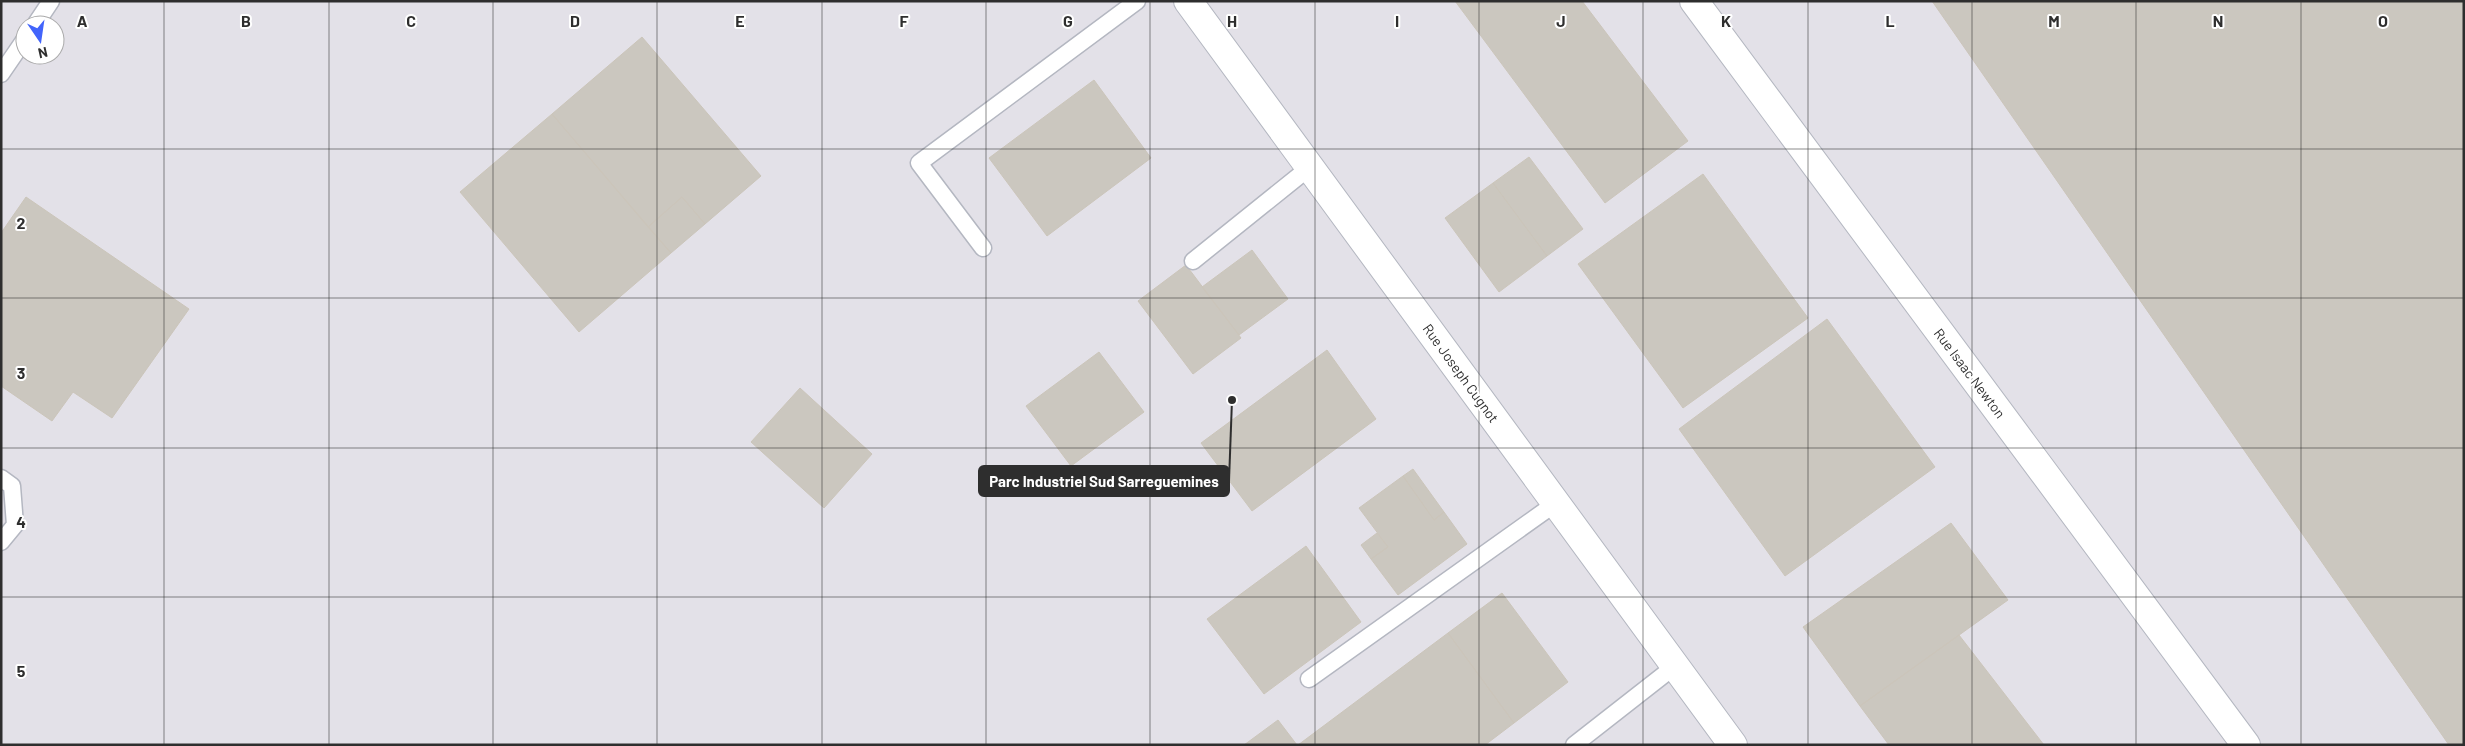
<svg xmlns="http://www.w3.org/2000/svg" width="2465" height="746" font-family="Barlow,sans-serif">
<style>
.industrial{fill:#e3e1e8;fill-rule:evenodd}
.building{fill:#cbc7bf;stroke:#cbc5ba}
.lines{fill:none;stroke-linecap:round;stroke-linejoin:round}
.service-casing{stroke:#b4b7c1;stroke-width:19}
.minor-casing{stroke:#b4b7c1;stroke-width:30}
.service{stroke:#fff;stroke-width:16}
.minor{stroke:#fff;stroke-width:28}
.grid{fill:none;stroke:#2e2e2e;stroke-width:1;stroke-opacity:0.55}
.labels{text-anchor:middle;dominant-baseline:central;stroke-width:4;stroke-linejoin:round;paint-order:stroke}
.street-label{font-size:14px;fill:#2e2e2e;stroke:#fff}
.grid-label{font-size:16px;text-anchor:middle;font-weight:bold;fill:#2e2e2e;stroke:#fff;stroke-width:4;stroke-linejoin:round;paint-order:stroke}
.leader{fill:none;stroke:#2e2e2e;stroke-width:2}
.callout-dot{fill:#2e2e2e;stroke:#fff;stroke-width:2}
.callout{fill:#2e2e2e;stroke:#2e2e2e;stroke-width:2}
.callout-label{font-size:15px;text-anchor:middle;font-weight:bold;fill:#fff}
</style>
<rect width="100%" height="100%" fill="#efe9e1"/>
<path class="industrial" d="M 1,1 L 2464,1 L 2464,745 L 1,745 ZM 25,25 L 55,25 L 55,55 L 25,55 Z"/>
<path class="building" d="M 1455,1 L 1582,1 L 1688,141 L 1605,203 Z
M 1932,1 L 2464,1 L 2464,745 L 2449,745 Z
M 642,37 L 761,176 L 705,224 L 682,197 L 648,227 L 552,114 Z
M 1094,80 L 1151,158 L 1047,236 L 989,158 Z
M 552,114 L 671,253 L 579,332 L 460,192 Z
M 1529,157 L 1583,229 L 1547,256 L 1493,183 Z
M 1703,174 L 1808,318 L 1683,408 L 1578,264 Z
M 1493,183 L 1547,256 L 1499,292 L 1445,218 Z
M 26,197 L 189,309 L 112,418 L 73,392 L 52,421 L 1,386 L 1,233 Z
M 682,197 L 705,224 L 671,253 L 648,227 Z
M 1252,250 L 1288,299 L 1239,335 L 1202,287 Z
M 1186,265 L 1241,338 L 1193,374 L 1138,301 Z
M 1827,319 L 1935,467 L 1785,576 L 1679,429 Z
M 1327,350 L 1376,419 L 1252,511 L 1201,443 Z
M 1099,352 L 1144,412 L 1071,466 L 1026,406 Z
M 800,388 L 872,454 L 824,508 L 751,442 Z
M 1413,469 L 1444,512 L 1434,520 L 1403,476 Z
M 1403,476 L 1434,520 L 1444,512 L 1467,544 L 1398,595 L 1371,559 L 1388,547 L 1359,508 Z
M 1951,523 L 2008,600 L 1860,706 L 1803,627 Z
M 1377,533 L 1388,547 L 1371,559 L 1361,545 Z
M 1306,546 L 1361,622 L 1264,694 L 1207,619 Z
M 1502,593 L 1568,682 L 1514,723 L 1448,633 Z
M 1448,633 L 1514,723 L 1485,745 L 1298,745 Z
M 1959,635 L 2044,745 L 1889,745 L 1860,706 Z
M 1278,720 L 1297,745 L 1244,745 Z"/>
<g class="lines">
<g class="service-casing">
<path id="service" d="M 35,25 L 51,1
M 1,74 L 25,39
M 983,248 L 919,163 L 1137,1
M 1193,261 L 1310,167
M 1,478 L 12,486 L 15,525 L 1,542
M 1309,679 L 1556,503
M 1574,745 L 1675,666"/>
</g>
<g class="minor-casing">
<path id="minor" d="M 1188,1 L 1733,745
M 1694,1 L 2246,745"/>
</g>
<use href="#service" class="service"/>
<use href="#minor" class="minor"/>
</g>
<path class="grid" d="M 164,1 L 164,745M 329,1 L 329,745M 493,1 L 493,745M 657,1 L 657,745M 822,1 L 822,745M 986,1 L 986,745M 1150,1 L 1150,745M 1315,1 L 1315,745M 1479,1 L 1479,745M 1643,1 L 1643,745M 1808,1 L 1808,745M 1972,1 L 1972,745M 2136,1 L 2136,745M 2301,1 L 2301,745M 1,149 L 2464,149M 1,298 L 2464,298M 1,448 L 2464,448M 1,597 L 2464,597"/>
<g class="labels">
<g class="street-label">
<text transform="translate(1461 373) rotate(54)">Rue Joseph Cugnot</text>
<text transform="translate(1970 373) rotate(53)">Rue Isaac Newton</text>
</g>
</g>
<g class="grid-label">
<text x="82" y="27">A</text>
<text x="246" y="27">B</text>
<text x="411" y="27">C</text>
<text x="575" y="27">D</text>
<text x="740" y="27">E</text>
<text x="904" y="27">F</text>
<text x="1068" y="27">G</text>
<text x="1232" y="27">H</text>
<text x="1397" y="27">I</text>
<text x="1561" y="27">J</text>
<text x="1726" y="27">K</text>
<text x="1890" y="27">L</text>
<text x="2054" y="27">M</text>
<text x="2218" y="27">N</text>
<text x="2383" y="27">O</text>
<text x="21" y="229">2</text>
<text x="21" y="379">3</text>
<text x="21" y="528">4</text>
<text x="21" y="677">5</text>
</g>
<path class="leader" d="M1232 400L1229 481"/>
<circle class="callout-dot" cx="1232" cy="400" r="5"/>
<rect class="callout" x="979" y="466" width="250" height="30" rx="5"/>
<g class="callout-label">
<text x="1104" y="487">Parc Industriel Sud Sarreguemines</text>
</g>
<rect width="2465" height="746" fill="none" stroke="#2e2e2e" stroke-width="5"/>
<g transform="translate(40 40) rotate(167)"><circle r="24" fill="#ffffff" stroke="#ababab"/>
<path d="M0-4L9 19L0 12L-9 19Z" fill="#4264fb"/>
<text y="-8" font-size="14" font-weight="bold" text-anchor="middle" fill="#2e2e2e">N</text>
</g>
</svg>
